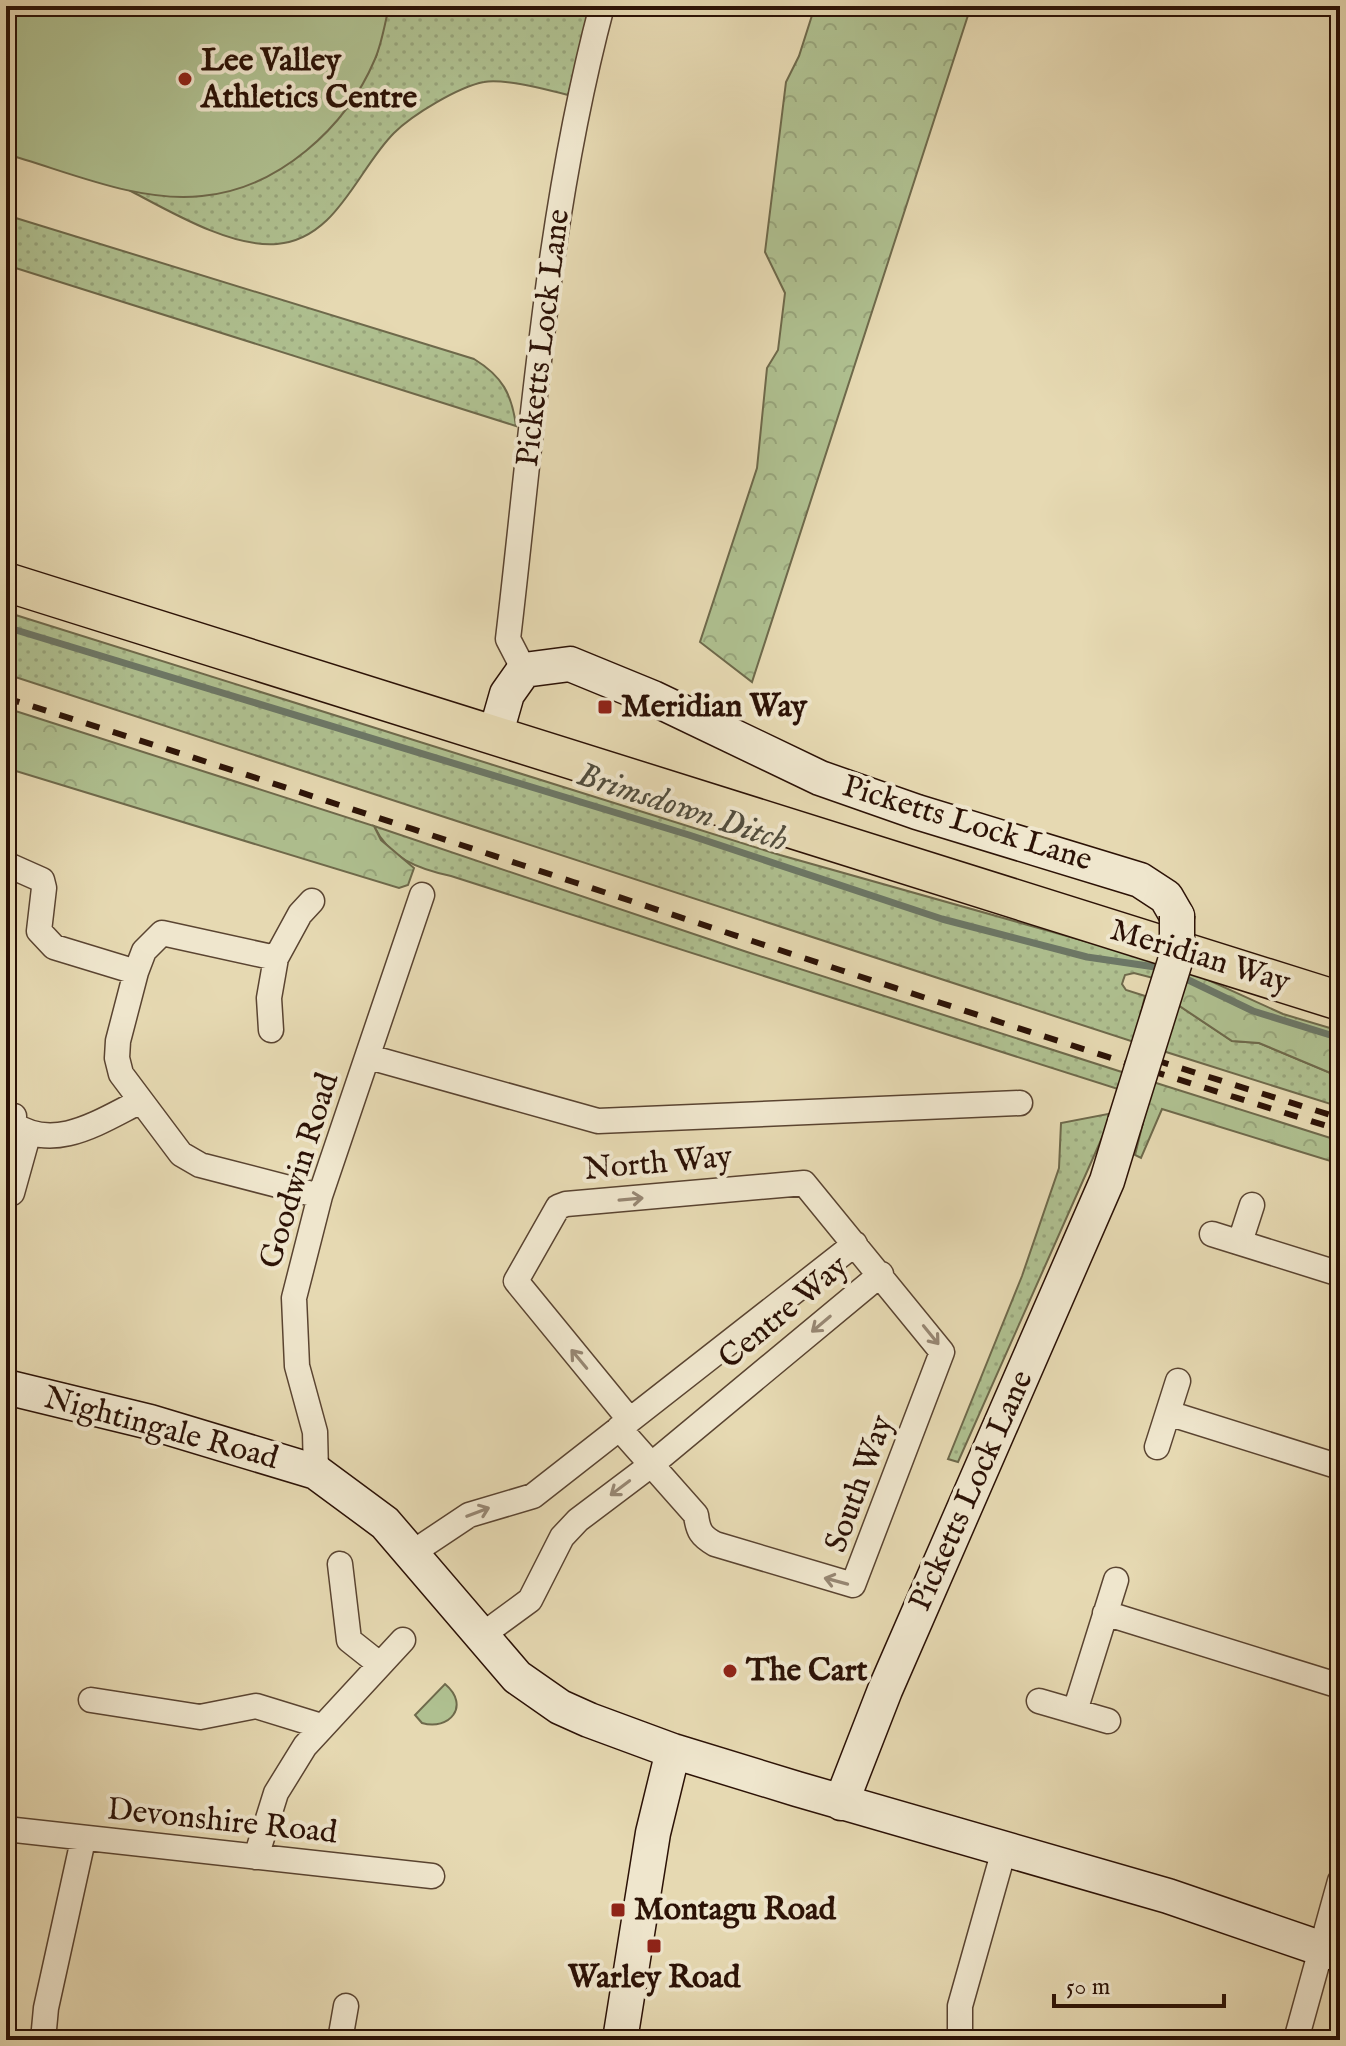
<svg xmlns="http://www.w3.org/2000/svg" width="1346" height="2046" font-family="'IM FELL English',serif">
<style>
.grass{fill:url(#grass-dots);stroke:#6e694b;stroke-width:2}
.forest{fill:url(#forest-crowns);stroke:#6e694b;stroke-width:2}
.garden{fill:#afc090;stroke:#6e694b;stroke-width:2}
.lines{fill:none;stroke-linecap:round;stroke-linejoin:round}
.stream{stroke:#6c7766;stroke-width:7}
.street-casing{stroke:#5a4431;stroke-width:27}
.secondary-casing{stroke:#2c1206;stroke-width:37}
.primary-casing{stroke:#2c1206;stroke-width:41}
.street{stroke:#efe6cd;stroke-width:24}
.secondary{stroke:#efe6cd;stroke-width:34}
.primary{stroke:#e6d9b2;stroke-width:38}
.rail{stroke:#2c1206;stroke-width:6;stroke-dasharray:14 14;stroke-linecap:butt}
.secondary-bridge-casing{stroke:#2c1206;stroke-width:37;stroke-linecap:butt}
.secondary-bridge{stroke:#efe6cd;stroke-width:34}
.oneway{stroke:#978773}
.poi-dot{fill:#8f2418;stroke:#efe6cd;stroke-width:3}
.labels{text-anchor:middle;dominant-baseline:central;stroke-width:8;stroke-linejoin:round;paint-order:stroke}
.poi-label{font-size:32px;font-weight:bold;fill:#2c1206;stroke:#efe6cd;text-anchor:start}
.street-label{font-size:32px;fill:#2c1206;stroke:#efe6cd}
.water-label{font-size:34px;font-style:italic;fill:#514d3e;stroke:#efe6cd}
</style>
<defs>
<pattern id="grass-dots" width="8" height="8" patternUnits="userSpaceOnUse" patternTransform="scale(2)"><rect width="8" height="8" fill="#afc090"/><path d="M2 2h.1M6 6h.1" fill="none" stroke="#97a47b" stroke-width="1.8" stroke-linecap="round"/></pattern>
<pattern id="forest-crowns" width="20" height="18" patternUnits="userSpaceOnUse" patternTransform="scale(2)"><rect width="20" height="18" fill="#afc090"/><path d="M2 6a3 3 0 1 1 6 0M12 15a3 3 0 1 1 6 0" fill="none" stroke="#97a47b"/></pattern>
</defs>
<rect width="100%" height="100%" fill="#e6d9b2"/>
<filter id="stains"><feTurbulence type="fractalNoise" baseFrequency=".0025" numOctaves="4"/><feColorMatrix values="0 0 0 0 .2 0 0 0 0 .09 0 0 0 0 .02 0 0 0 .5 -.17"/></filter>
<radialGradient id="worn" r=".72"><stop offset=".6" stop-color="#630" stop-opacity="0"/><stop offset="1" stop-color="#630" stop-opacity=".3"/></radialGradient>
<path class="grass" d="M 389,6 L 592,6 L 568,95 C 549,90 502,78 484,82 C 458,87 412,115 394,133 C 357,170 337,239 277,244 C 231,248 169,211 129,190 L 165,195 L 376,57 Z
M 6,215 L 474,359 C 502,376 512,394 516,426 L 6,265 Z
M 6,612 L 780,855 L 1184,969 L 1184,986 L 1134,973 L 1125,975 L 1122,984 L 1126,990 L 1145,996 L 1134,1042 L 6,674 Z
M 374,826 L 747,952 L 1125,1073 L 1121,1090 L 451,876 C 418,869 389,858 374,826 Z
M 1178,1005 L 1232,1041 L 1259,1043 L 1340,1077 L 1340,1107 L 1163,1051 Z
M 1113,1113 L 958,1462 L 948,1459 L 1022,1276 L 1059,1168 L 1061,1123 Z"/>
<path class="forest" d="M 815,6 L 971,6 L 752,682 L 700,642 L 757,468 L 767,368 L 778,350 L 785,293 L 765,252 L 786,82 L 799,56 Z
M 6,708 L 374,826 L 381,840 L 414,868 L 408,885 L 399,888 L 6,768 Z
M 1184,969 L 1283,1014 L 1340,1031 L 1340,1077 L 1259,1043 L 1232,1041 L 1178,1005 Z
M 1153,1082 L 1340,1141 L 1340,1164 L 1162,1109 L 1141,1158 L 1135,1155 Z"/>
<path class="garden" d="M 6,6 L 389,6 C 385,23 382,43 375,59 C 346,128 278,189 202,196 C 137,203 67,171 6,154 Z
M 445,1684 C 471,1706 449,1731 422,1723 L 415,1715 Z"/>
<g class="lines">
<path class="stream" d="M 6,627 L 689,835 L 942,919 L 1087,957 L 1162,968
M 1180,976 L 1253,1011 L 1340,1038"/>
<g class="street-casing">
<path id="street" d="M 524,670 L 508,639 C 533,427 547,213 602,6
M 6,864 L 42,880 L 44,888 L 39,931 L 54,947 L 136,972
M 276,958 L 162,933 L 144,951 L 136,972 L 118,1041 L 117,1058 L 121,1074 L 181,1154 L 200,1165 L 320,1196
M 271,1030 L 269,998 L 276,958 L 300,914 L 312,901
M 369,1057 L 598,1121 L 1020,1103
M 14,1116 L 12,1123 C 54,1154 102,1120 141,1101
M 12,1193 L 29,1132
M 1212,1234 L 1340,1274
M 1240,1242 L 1252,1205
M 1168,1413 L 1340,1467
M 619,1428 L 696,1515 C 698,1531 701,1536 715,1544 L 853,1585 L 942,1352 L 804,1183 L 566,1204 L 558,1207 L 516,1281 L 629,1419
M 1157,1447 L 1178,1381
M 316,1472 L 315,1432 L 297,1366 L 294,1298 L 320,1196 L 422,895
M 412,1553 L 469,1515 L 533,1496 L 855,1244
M 340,1564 L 349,1640 L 378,1663
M 1105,1613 L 1340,1686
M 481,1636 L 530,1600 L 562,1537 L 578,1520 L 651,1465 L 881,1274
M 91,1700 L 200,1717 L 256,1706 L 321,1726
M 1039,1701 L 1108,1721
M 1075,1711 L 1116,1580
M 6,1829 L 432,1876
M 256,1857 L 276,1793 L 305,1746 L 403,1640
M 43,2040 L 46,2008 L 83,1840
M 340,2040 L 346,2006
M 960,2040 L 960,2006 L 1004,1850
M 1296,2040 L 1340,1881"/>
</g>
<g class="secondary-casing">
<path id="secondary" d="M 495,736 L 507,694 L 524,670 L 570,664 L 653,698 L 820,778 L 917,812 L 1140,880 L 1166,897 L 1177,916
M 6,1387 L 150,1422 L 316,1472 L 385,1523 L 517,1677 L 560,1707 L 589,1720 L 673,1751 L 797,1789 L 1168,1896 L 1340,1955
M 841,1803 L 885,1690 L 1107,1181 L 1125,1122
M 620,2040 L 653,1833 L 673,1751"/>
</g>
<g class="primary-casing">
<path id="primary" d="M 6,582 L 1340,1001"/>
</g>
<use href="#street" class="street"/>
<use href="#secondary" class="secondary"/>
<use href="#primary" class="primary"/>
<path class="rail" d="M 6,698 C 452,838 893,992 1340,1130
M 1155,1060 L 1340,1118"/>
<g class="secondary-bridge-casing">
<path id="secondary-bridge" d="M 1125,1122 L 1177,955 L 1177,916"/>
</g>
<use href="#secondary-bridge" class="secondary-bridge"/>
</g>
<defs><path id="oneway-shaft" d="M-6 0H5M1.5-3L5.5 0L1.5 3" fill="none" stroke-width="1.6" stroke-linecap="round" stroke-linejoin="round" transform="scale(2)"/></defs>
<g class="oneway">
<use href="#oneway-shaft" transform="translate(631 1199) rotate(-5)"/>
<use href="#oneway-shaft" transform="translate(821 1324) rotate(140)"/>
<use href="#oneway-shaft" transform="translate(931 1335) rotate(51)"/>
<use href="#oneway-shaft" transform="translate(579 1359) rotate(-130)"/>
<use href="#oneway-shaft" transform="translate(620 1488) rotate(143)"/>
<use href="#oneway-shaft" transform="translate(478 1512) rotate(-21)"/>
<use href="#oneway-shaft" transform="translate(836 1581) rotate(-165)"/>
</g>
<g class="poi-dot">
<circle cx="185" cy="79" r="8"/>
<rect x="597" y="699" width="16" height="16" rx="4"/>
<circle cx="730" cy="1671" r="8"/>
<rect x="610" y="1902" width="16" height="16" rx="4"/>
<rect x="646" y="1938" width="16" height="16" rx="4"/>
</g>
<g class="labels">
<g class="poi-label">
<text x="201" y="61">Lee Valley<tspan x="201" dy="37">Athletics Centre</tspan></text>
<text x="621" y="707">Meridian Way</text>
<text x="746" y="1671">The Cart</text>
<text x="634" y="1910">Montagu Road</text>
<text x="654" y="1978" text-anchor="middle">Warley Road</text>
</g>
<g class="street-label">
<text transform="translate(544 338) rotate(-83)">Picketts Lock Lane</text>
<text transform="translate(967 824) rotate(17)">Picketts Lock Lane</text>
<text transform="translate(1200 957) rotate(17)">Meridian Way</text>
<text transform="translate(658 1164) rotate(-5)">North Way</text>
<text transform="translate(300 1171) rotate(-73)">Goodwin Road</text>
<text transform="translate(784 1313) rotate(-40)">Centre Way</text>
<text transform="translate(161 1429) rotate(15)">Nightingale Road</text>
<text transform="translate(860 1484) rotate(-70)">South Way</text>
<text transform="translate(972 1491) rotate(-66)">Picketts Lock Lane</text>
<text transform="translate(222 1822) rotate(6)">Devonshire Road</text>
</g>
<g class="water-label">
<text transform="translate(682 808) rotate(18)">Brimsdown Ditch</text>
</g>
</g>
<rect width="1346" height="2046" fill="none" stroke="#e6d9b2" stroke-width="32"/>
<rect x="8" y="8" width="1330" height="2030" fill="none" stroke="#2c1206" stroke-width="4"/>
<rect x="16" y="16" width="1314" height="2014" fill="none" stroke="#2c1206" stroke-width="2"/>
<path d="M1054 1994v12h170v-12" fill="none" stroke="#2c1206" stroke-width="4"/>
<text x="1066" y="1994" font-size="24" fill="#2c1206" stroke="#efe6cd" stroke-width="6" paint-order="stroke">50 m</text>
<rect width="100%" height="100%" filter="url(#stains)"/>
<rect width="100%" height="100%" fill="url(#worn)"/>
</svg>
